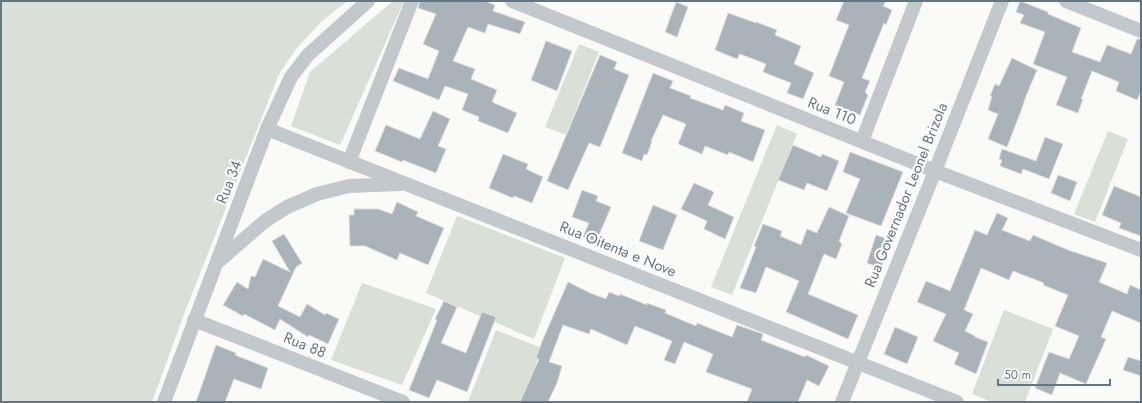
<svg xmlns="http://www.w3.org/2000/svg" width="1142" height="403" font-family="Jost,sans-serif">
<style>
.green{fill:#dadfd7}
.building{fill:#aab3b9;stroke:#dcdcda}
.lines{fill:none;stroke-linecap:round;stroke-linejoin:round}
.street{stroke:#c3c8cc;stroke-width:14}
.labels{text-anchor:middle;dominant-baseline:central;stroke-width:4;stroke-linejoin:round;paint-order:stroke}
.street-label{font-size:15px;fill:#657683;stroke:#fff}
</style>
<rect width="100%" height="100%" fill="#fafaf8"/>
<path class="green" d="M 1,1 L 347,1 L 322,21 L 296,49 L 279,74 L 186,309 L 152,402 L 1,402 Z
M 393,1 L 404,1 L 340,145 L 291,126 L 310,72 Z
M 579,44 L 599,52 L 566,135 L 545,127 Z
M 777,125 L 797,134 L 732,295 L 711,287 Z
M 1108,131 L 1128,139 L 1095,222 L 1074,214 Z
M 457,216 L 565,258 L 534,339 L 426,293 Z
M 362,283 L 436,309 L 402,385 L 331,360 Z
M 1004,310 L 1053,329 L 1025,402 L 992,402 L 972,394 Z
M 496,330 L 542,348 L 521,402 L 468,402 Z"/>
<path class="building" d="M 420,1 L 485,1 L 495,5 L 493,11 L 525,22 L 520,34 L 488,24 L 485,33 L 468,27 L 453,61 L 475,69 L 471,79 L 497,90 L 492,102 L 517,113 L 508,133 L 478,121 L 479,117 L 462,110 L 468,94 L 445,86 L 439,100 L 393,81 L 399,68 L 428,79 L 439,51 L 423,44 L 436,14 L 418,8 Z
M 844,1 L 886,1 L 883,6 L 892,10 L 886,25 L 884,23 L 862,78 L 870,81 L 865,92 L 868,95 L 860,115 L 835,105 L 844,82 L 829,76 L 849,25 L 836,20 Z
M 1020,1 L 1048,12 L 1048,14 L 1081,28 L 1072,52 L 1100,62 L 1107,45 L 1131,54 L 1137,39 L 1141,39 L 1141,91 L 1137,100 L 1116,91 L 1119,82 L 1092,71 L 1081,99 L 1083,99 L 1078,113 L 1056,105 L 1067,77 L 1033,64 L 1045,32 L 1020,23 L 1024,15 L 1016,12 Z
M 676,2 L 688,7 L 677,37 L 665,32 Z
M 728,13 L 756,23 L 756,22 L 777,30 L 775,35 L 801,46 L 794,64 L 814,73 L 803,99 L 787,93 L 791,83 L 763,72 L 766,64 L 740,54 L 737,59 L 715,50 Z
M 546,41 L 572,51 L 557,91 L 531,80 Z
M 600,55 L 617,62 L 614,69 L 629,75 L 600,147 L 589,143 L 568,190 L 547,181 Z
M 1012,58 L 1037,70 L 1026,96 L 1021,111 L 1007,147 L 988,139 L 998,114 L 988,110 L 992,96 L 990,96 L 995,84 L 999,86 Z
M 653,73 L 673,81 L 670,88 L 691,96 L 690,98 L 723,110 L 725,105 L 744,113 L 741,121 L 765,130 L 753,162 L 729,152 L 728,155 L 705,146 L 702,154 L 678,144 L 686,124 L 663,115 L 651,141 L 652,141 L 647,155 L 644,154 L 642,161 L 622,153 Z
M 433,111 L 450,119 L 438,146 L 446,149 L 436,173 L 403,160 L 402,162 L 375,151 L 386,125 L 420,139 Z
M 1045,137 L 1063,144 L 1049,179 L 1023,169 L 1021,174 L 1000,166 L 1002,160 L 999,159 L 1002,149 L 1036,161 Z
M 793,145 L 821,157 L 822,154 L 839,161 L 827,191 L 807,183 L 804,190 L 778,180 Z
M 850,152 L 903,172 L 881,226 L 846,213 L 860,179 L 843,172 Z
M 503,154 L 528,164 L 526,169 L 543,177 L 532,203 L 514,196 L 513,198 L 489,188 Z
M 1058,175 L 1077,182 L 1070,201 L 1051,193 Z
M 694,183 L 714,192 L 708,205 L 734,217 L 725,239 L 704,229 L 707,221 L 681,209 Z
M 1114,186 L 1141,197 L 1141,236 L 1119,228 L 1121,223 L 1102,215 Z
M 582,190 L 598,196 L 596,201 L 611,207 L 596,242 L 583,237 L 589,223 L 572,217 Z
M 397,202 L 418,212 L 416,216 L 444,228 L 428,265 L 400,253 L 397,260 L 365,246 L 350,246 L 349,215 L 354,215 L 354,209 L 378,209 L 392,214 Z
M 653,205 L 677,215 L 663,250 L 639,241 Z
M 829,207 L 849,216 L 839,241 L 842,244 L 836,259 L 824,254 L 808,294 L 858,315 L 848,339 L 786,312 L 799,281 L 766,267 L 756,293 L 740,288 L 756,247 L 754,246 L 763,224 L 782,231 L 780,236 L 801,245 L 807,229 L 817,233 Z
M 997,213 L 1008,218 L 1002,230 L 1030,241 L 1033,235 L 1068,250 L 1107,263 L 1099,282 L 1127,294 L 1130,285 L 1141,290 L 1141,323 L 1112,311 L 1101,337 L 1106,339 L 1086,384 L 1060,373 L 1052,395 L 1035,388 L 1049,352 L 1069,359 L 1079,336 L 1055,326 L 1068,295 L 1043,285 L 1044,283 L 1013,271 L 1009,280 L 981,268 L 964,310 L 973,314 L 965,331 L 975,336 L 975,337 L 988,342 L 976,374 L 954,364 L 959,353 L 933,341 L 946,314 L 917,302 L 926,281 L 950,291 L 975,230 L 987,235 Z
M 284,234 L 302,263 L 296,267 L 278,306 L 300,317 L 307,304 L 325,315 L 326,313 L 339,319 L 328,344 L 309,335 L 308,337 L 280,319 L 275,330 L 244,314 L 243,316 L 223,305 L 237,282 L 248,289 L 251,276 L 255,277 L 263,259 L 290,272 L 272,241 Z
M 876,235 L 890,240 L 881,268 L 867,263 Z
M 568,282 L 590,293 L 606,299 L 609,292 L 619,296 L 620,294 L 647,305 L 647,303 L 666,310 L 665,313 L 696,326 L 697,323 L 732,337 L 737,325 L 763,334 L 761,340 L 805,357 L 806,355 L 829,366 L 819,386 L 807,380 L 798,402 L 747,402 L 752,389 L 706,372 L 713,354 L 684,342 L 675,364 L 664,360 L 672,341 L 635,326 L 627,345 L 591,329 L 589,334 L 563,325 L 549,362 L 562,366 L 557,383 L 548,402 L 520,402 L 539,359 L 536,358 L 543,339 Z
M 444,301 L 457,307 L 441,343 L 466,353 L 482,312 L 496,317 L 467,392 L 437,380 L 429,398 L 409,390 L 437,320 L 435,319 Z
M 895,327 L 918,337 L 907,364 L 884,354 Z
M 216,345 L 236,353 L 235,355 L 268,368 L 261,389 L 234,379 L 225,402 L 196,402 Z
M 1128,357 L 1141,361 L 1141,376 L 1123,370 Z"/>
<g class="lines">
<path class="street" d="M 512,1 L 935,171 L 1141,250
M 1066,1 L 1141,31
M 267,129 L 957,402
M 862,141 L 916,1
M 349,162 L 412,1
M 219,261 L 265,221 L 287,207 L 317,194 L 349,186 L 401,184
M 194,320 L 403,402
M 164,402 L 267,129 L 291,77 L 308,55 L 368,1
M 842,402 L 935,171 L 1002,1"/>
</g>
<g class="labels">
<g class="street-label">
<text transform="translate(832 111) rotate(22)">Rua 110</text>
<text transform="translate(229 182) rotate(-69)">Rua 34</text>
<text transform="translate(906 195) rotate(-68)">Rua Governador Leonel Brizola</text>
<text transform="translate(618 249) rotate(22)">Rua Oitenta e Nove</text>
<text transform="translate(305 345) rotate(22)">Rua 88</text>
</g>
</g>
<rect width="1142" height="403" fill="none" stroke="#657683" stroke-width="4"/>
<path d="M998 379v6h112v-6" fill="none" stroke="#657683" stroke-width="2"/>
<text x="1004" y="379" font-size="12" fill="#657683" stroke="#ffffff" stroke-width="3" paint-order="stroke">50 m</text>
</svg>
